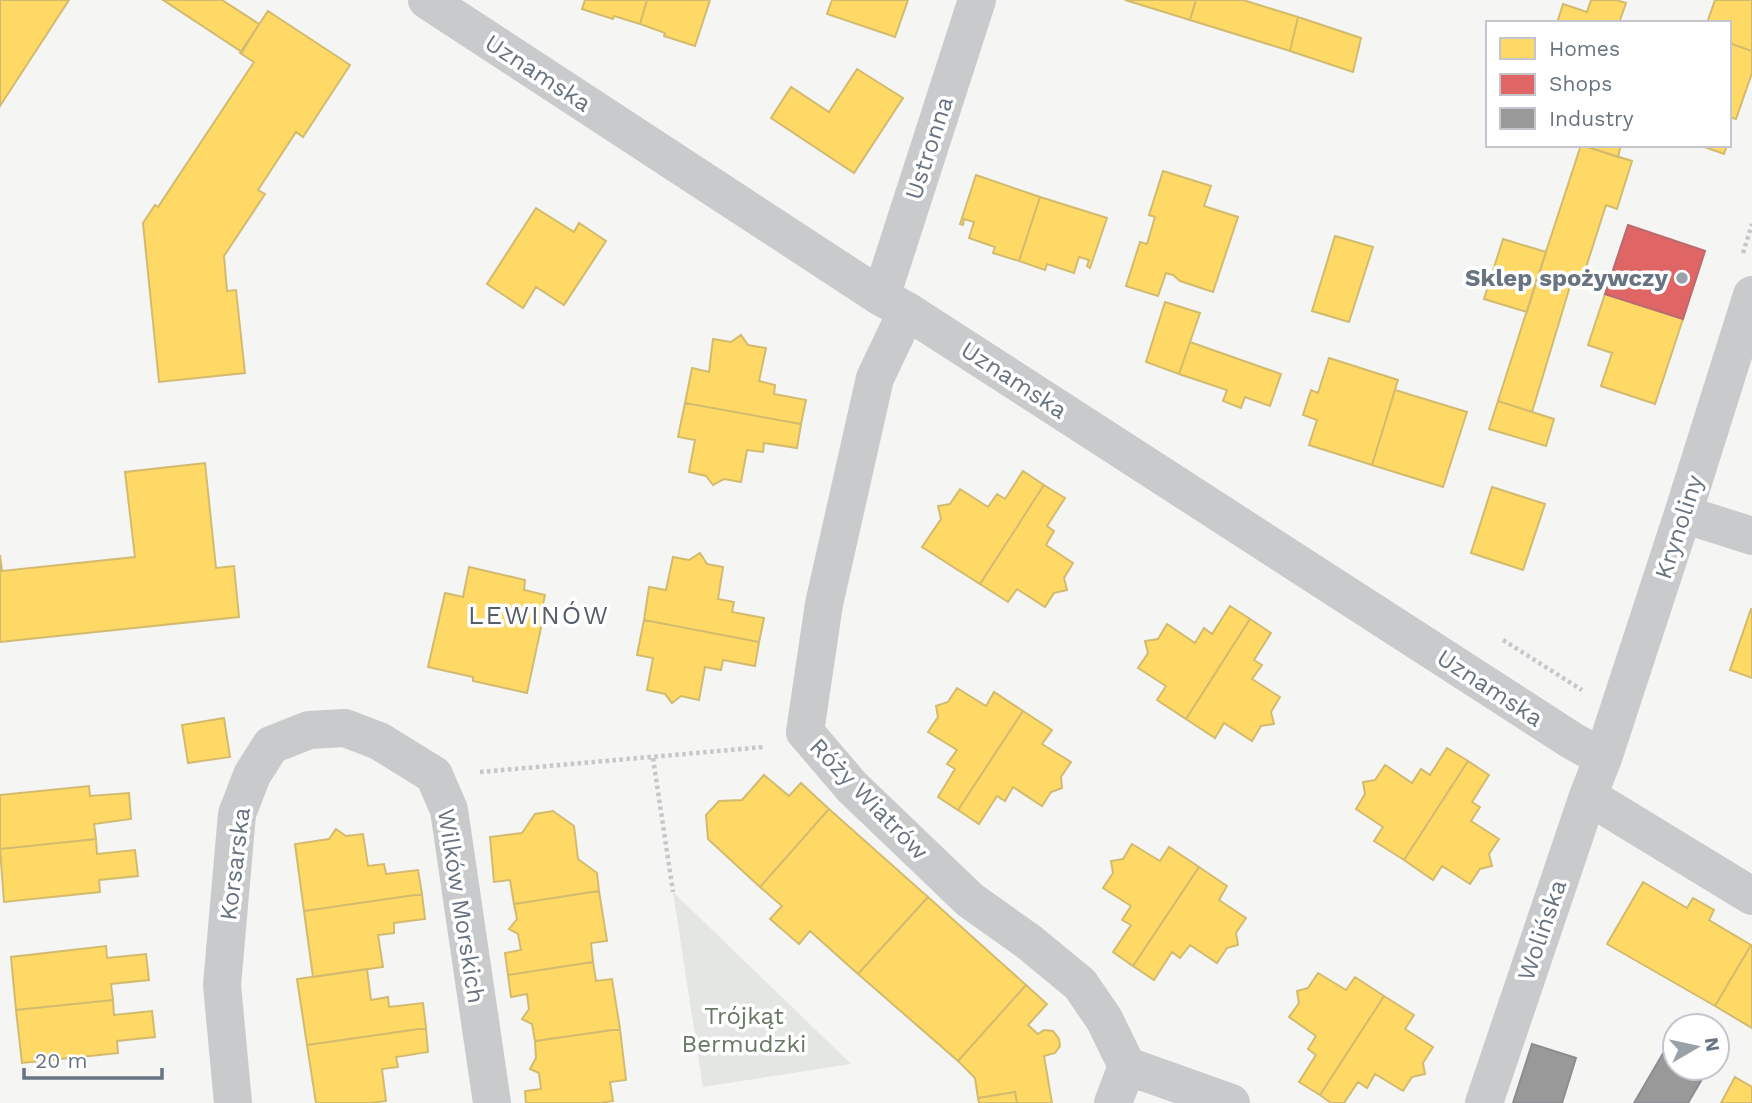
<svg xmlns="http://www.w3.org/2000/svg" width="1752" height="1103" font-family="'Work Sans',sans-serif">
<style>
.green{fill:#e3e6e2}
.homes{fill:#ffd966;stroke:#d2bb6e;stroke-width:2}
.shops{fill:#e06666;stroke:#bc6a6e;stroke-width:2}
.industry{fill:#999;stroke:#8a8e92;stroke-width:2}
.lines{fill:none;stroke-linecap:round;stroke-linejoin:round}
.path{stroke:#c6c7c8;stroke-width:4.5;stroke-dasharray:3.5 3.5;stroke-linecap:butt}
.minor{stroke:#c9cacb;stroke-width:38}
.poi-dot{fill:#99a1a9;stroke:#fff;stroke-width:2.5}
.labels{text-anchor:middle;dominant-baseline:central;stroke-width:7;stroke-linejoin:round;paint-order:stroke}
.street-label{font-size:24px;fill:#687481;stroke:#fff}
.poi-label{font-size:24px;font-weight:bold;fill:#687481;stroke:#fff;text-anchor:end}
.park-label{font-size:24px;fill:#697966;stroke:#fff}
.neighbourhood-label{font-size:26px;letter-spacing:2px;fill:#555e67;stroke:#fff}
</style>
<rect width="100%" height="100%" fill="#f5f5f4"/>
<path class="green" d="M 673,892 L 851,1064 L 703,1087 Z"/>
<path class="homes" d="M 0,0 L 69,0 L 0,106 Z
M 163,0 L 222,0 L 259,24 L 242,52 Z
M 585,0 L 647,0 L 640,24 L 614,16 L 613,19 L 582,9 Z
M 647,0 L 710,0 L 695,46 L 664,36 L 665,33 L 640,24 Z
M 832,0 L 908,0 L 895,37 L 827,14 Z
M 1125,0 L 1196,0 L 1190,20 Z
M 1196,0 L 1243,0 L 1298,17 L 1290,51 L 1190,20 Z
M 1591,0 L 1616,0 L 1626,3 L 1619,23 L 1557,23 L 1563,4 L 1587,12 Z
M 1715,0 L 1752,0 L 1752,51 L 1729,43 L 1729,23 L 1707,23 Z
M 268,11 L 350,65 L 303,137 L 296,132 L 258,190 L 265,194 L 224,256 L 227,291 L 236,290 L 245,373 L 159,382 L 143,223 L 155,205 L 158,207 L 254,62 L 240,53 Z
M 1298,17 L 1361,38 L 1353,72 L 1290,51 Z
M 1729,43 L 1752,51 L 1752,73 L 1736,119 L 1729,117 Z
M 857,69 L 903,98 L 854,173 L 771,118 L 791,87 L 829,112 Z
M 1581,145 L 1621,145 L 1618,157 Z
M 1581,145 L 1632,161 L 1617,209 L 1606,205 L 1580,286 L 1539,273 Z
M 1699,145 L 1727,145 L 1724,154 Z
M 1163,171 L 1211,186 L 1204,206 L 1238,217 L 1213,292 L 1180,281 L 1173,275 L 1166,273 L 1158,296 L 1126,286 L 1140,242 L 1147,244 L 1155,217 L 1149,215 Z
M 976,175 L 1040,197 L 1019,261 L 993,253 L 995,247 L 969,238 L 974,222 L 964,219 L 963,225 L 960,224 Z
M 1040,197 L 1107,218 L 1090,268 L 1087,266 L 1089,260 L 1079,257 L 1074,273 L 1047,264 L 1045,270 L 1019,261 Z
M 536,208 L 574,232 L 579,223 L 606,241 L 564,305 L 536,287 L 523,308 L 487,284 Z
M 1335,236 L 1373,247 L 1349,322 L 1312,311 Z
M 1503,239 L 1546,252 L 1527,312 L 1484,299 Z
M 1539,273 L 1571,283 L 1532,412 L 1498,401 Z
M 1605,294 L 1683,319 L 1655,404 L 1601,386 L 1612,353 L 1588,345 Z
M 1165,302 L 1200,313 L 1179,374 L 1146,362 Z
M 741,335 L 748,345 L 766,348 L 759,381 L 775,385 L 774,394 L 806,400 L 801,424 L 685,403 L 692,368 L 709,372 L 713,339 L 731,342 Z
M 1190,342 L 1281,374 L 1270,406 L 1245,397 L 1241,408 L 1223,401 L 1227,390 L 1179,374 Z
M 1329,358 L 1398,380 L 1372,465 L 1309,445 L 1317,420 L 1303,415 L 1311,390 L 1318,393 Z
M 1395,390 L 1467,412 L 1443,487 L 1372,465 Z
M 1498,401 L 1554,419 L 1546,446 L 1489,429 Z
M 685,403 L 801,424 L 797,448 L 764,443 L 763,452 L 747,450 L 741,482 L 724,479 L 713,485 L 706,476 L 689,472 L 695,440 L 678,437 Z
M 205,463 L 216,568 L 234,566 L 239,617 L 0,642 L 0,555 L 2,571 L 135,557 L 125,472 Z
M 1023,471 L 1044,485 L 980,584 L 922,547 L 941,519 L 938,506 L 950,504 L 960,489 L 988,507 L 997,494 L 1005,499 Z
M 1044,485 L 1065,498 L 1047,526 L 1054,531 L 1046,545 L 1073,563 L 1064,578 L 1067,590 L 1054,593 L 1045,607 L 1017,589 L 1008,602 L 980,584 Z
M 1492,487 L 1545,504 L 1523,570 L 1471,553 Z
M 700,553 L 707,564 L 723,567 L 718,599 L 734,602 L 732,612 L 764,618 L 759,642 L 644,620 L 649,587 L 666,590 L 673,557 L 689,560 Z
M 469,567 L 525,580 L 524,590 L 545,595 L 542,609 L 545,609 L 527,693 L 473,681 L 473,677 L 428,667 L 445,593 L 463,597 Z
M 1230,606 L 1250,619 L 1186,719 L 1157,700 L 1166,686 L 1138,668 L 1148,653 L 1145,641 L 1158,639 L 1167,624 L 1195,643 L 1204,628 L 1212,634 Z
M 1751,609 L 1752,609 L 1752,678 L 1730,670 Z
M 1250,619 L 1271,633 L 1254,660 L 1262,665 L 1252,679 L 1280,697 L 1271,712 L 1274,724 L 1261,726 L 1252,741 L 1224,723 L 1215,738 L 1186,719 Z
M 644,620 L 759,642 L 755,666 L 723,660 L 721,670 L 705,667 L 699,700 L 681,696 L 672,703 L 665,694 L 647,690 L 653,658 L 637,655 Z
M 957,688 L 986,706 L 994,692 L 1023,711 L 958,810 L 938,797 L 955,769 L 947,764 L 957,750 L 928,732 L 938,717 L 936,706 L 948,702 Z
M 1023,711 L 1052,730 L 1042,744 L 1071,762 L 1061,777 L 1062,788 L 1051,792 L 1042,806 L 1013,787 L 1005,801 L 997,796 L 979,824 L 958,810 Z
M 224,718 L 230,757 L 188,763 L 182,725 Z
M 1447,748 L 1468,761 L 1404,860 L 1374,841 L 1383,827 L 1356,809 L 1365,794 L 1363,782 L 1375,780 L 1385,765 L 1412,783 L 1421,769 L 1430,775 Z
M 1468,761 L 1489,775 L 1472,802 L 1480,807 L 1471,821 L 1499,839 L 1489,854 L 1492,866 L 1480,869 L 1470,884 L 1442,866 L 1433,880 L 1404,860 Z
M 764,775 L 789,796 L 801,783 L 829,809 L 760,887 L 708,839 L 706,815 L 719,801 L 742,800 Z
M 89,786 L 90,796 L 129,793 L 131,819 L 94,824 L 96,839 L 0,849 L 0,795 Z
M 829,809 L 928,897 L 858,974 L 810,931 L 799,944 L 770,919 L 782,906 L 760,887 Z
M 553,811 L 574,826 L 578,859 L 597,873 L 599,891 L 514,904 L 510,880 L 494,882 L 490,837 L 522,833 L 535,814 Z
M 336,829 L 346,836 L 363,834 L 368,866 L 384,864 L 386,874 L 418,870 L 422,894 L 304,911 L 295,844 L 329,839 Z
M 96,839 L 97,854 L 135,850 L 138,876 L 99,880 L 100,892 L 4,902 L 0,849 Z
M 1132,844 L 1160,861 L 1169,847 L 1199,867 L 1133,966 L 1113,952 L 1131,925 L 1122,920 L 1131,906 L 1103,888 L 1113,873 L 1111,861 L 1123,859 Z
M 1199,867 L 1227,886 L 1219,900 L 1246,918 L 1236,933 L 1238,945 L 1227,948 L 1217,963 L 1190,945 L 1180,958 L 1172,952 L 1154,980 L 1133,966 Z
M 1643,882 L 1687,908 L 1693,898 L 1714,910 L 1709,920 L 1751,945 L 1715,1006 L 1607,944 Z
M 599,891 L 607,941 L 591,943 L 593,962 L 508,975 L 505,953 L 521,950 L 518,934 L 509,929 L 517,919 L 514,904 Z
M 422,894 L 425,919 L 394,923 L 394,933 L 378,935 L 383,967 L 313,977 L 304,911 Z
M 928,897 L 1026,985 L 958,1061 L 858,974 Z
M 1751,945 L 1752,945 L 1752,1028 L 1715,1006 Z
M 106,946 L 107,958 L 146,954 L 149,980 L 111,984 L 113,1000 L 16,1010 L 11,957 Z
M 593,962 L 596,981 L 612,979 L 620,1029 L 535,1041 L 532,1024 L 522,1019 L 529,1009 L 527,994 L 511,997 L 508,975 Z
M 367,969 L 371,1000 L 388,997 L 389,1007 L 423,1003 L 426,1028 L 307,1045 L 297,979 Z
M 1318,973 L 1346,990 L 1355,977 L 1384,996 L 1320,1095 L 1299,1082 L 1316,1055 L 1308,1049 L 1316,1036 L 1289,1017 L 1299,1003 L 1297,991 L 1308,988 Z
M 1026,985 L 1047,1004 L 1028,1025 L 1038,1034 L 1044,1030 L 1053,1031 L 1059,1039 L 1060,1046 L 1055,1053 L 1044,1056 L 1052,1103 L 1017,1103 L 1015,1092 L 978,1098 L 975,1078 L 958,1061 Z
M 1384,996 L 1414,1015 L 1405,1029 L 1433,1047 L 1423,1063 L 1425,1074 L 1412,1077 L 1403,1091 L 1375,1074 L 1367,1088 L 1358,1082 L 1344,1103 L 1331,1103 L 1320,1095 Z
M 113,1000 L 114,1015 L 152,1011 L 155,1037 L 117,1041 L 118,1053 L 22,1063 L 16,1010 Z
M 426,1028 L 428,1052 L 396,1057 L 398,1067 L 382,1069 L 386,1101 L 371,1103 L 316,1103 L 307,1045 Z
M 620,1029 L 626,1080 L 610,1082 L 613,1101 L 600,1103 L 526,1103 L 525,1091 L 541,1089 L 539,1073 L 530,1069 L 536,1058 L 535,1041 Z
M 1735,1077 L 1752,1087 L 1752,1103 L 1721,1103 Z
M 1015,1092 L 1017,1103 L 979,1103 L 978,1098 Z"/>
<path class="shops" d="M 1628,225 L 1705,251 L 1683,319 L 1605,294 Z"/>
<path class="industry" d="M 1532,1044 L 1576,1058 L 1562,1103 L 1513,1103 Z
M 1665,1050 L 1675,1057 L 1675,1068 L 1695,1068 L 1705,1074 L 1688,1103 L 1634,1103 Z"/>
<g class="lines">
<path class="path" d="M 1743,253 L 1752,224
M 1503,640 L 1582,690
M 653,758 L 673,892
M 480,772 L 764,747"/>
<path class="minor" d="M 427,0 L 881,297 L 907,311 L 1571,740 L 1603,758
M 881,297 L 977,0
M 907,311 L 875,378 L 824,604 L 805,732 L 852,787 L 970,900 L 1029,942 L 1080,984 L 1104,1019 L 1127,1066 L 1231,1103
M 1683,514 L 1752,536
M 1588,796 L 1752,896
M 233,1103 L 222,985 L 237,814 L 252,775 L 271,745 L 309,730 L 345,728 L 379,741 L 434,775 L 449,810 L 492,1103
M 1113,1103 L 1127,1066
M 1484,1103 L 1588,796 L 1603,758 L 1683,514 L 1752,295"/>
</g>
<circle class="poi-dot" cx="1682" cy="278" r="7"/>
<g class="labels">
<g class="street-label">
<text transform="translate(538 73) rotate(33)">Uznamska</text>
<text transform="translate(929 148) rotate(-72)">Ustronna</text>
<text transform="translate(1014 380) rotate(33)">Uznamska</text>
<text transform="translate(1679 527) rotate(-72)">Krynoliny</text>
<text transform="translate(1490 688) rotate(33)">Uznamska</text>
<text transform="translate(869 799) rotate(46)">Róży Wiatrów</text>
<text transform="translate(235 864) rotate(-83)">Korsarska</text>
<text transform="translate(461 906) rotate(81)">Wilków Morskich</text>
<text transform="translate(1542 930) rotate(-71)">Wolińska</text>
</g>
<g class="poi-label">
<text x="1668" y="278">Sklep spożywczy</text>
</g>
<g class="park-label">
<text x="744" y="1016">Trójkąt<tspan x="744" dy="28">Bermudzki</tspan></text>
</g>
<g class="neighbourhood-label">
<text x="539" y="615">LEWINÓW</text>
</g>
</g>
<rect x="1486" y="21" width="245" height="126" fill="#ffffff" stroke="#c3c7cd" stroke-width="2"/>
<rect x="1500" y="38" width="35" height="21" fill="#ffd966" stroke="#c3c7cd" stroke-width="2"/>
<text x="1549" y="56" font-size="21" fill="#687481">Homes</text>
<rect x="1500" y="74" width="35" height="21" fill="#e06666" stroke="#c3c7cd" stroke-width="2"/>
<text x="1549" y="91" font-size="21" fill="#687481">Shops</text>
<rect x="1500" y="108" width="35" height="21" fill="#999999" stroke="#c3c7cd" stroke-width="2"/>
<text x="1549" y="126" font-size="21" fill="#687481">Industry</text>
<g transform="translate(1696 1047) rotate(81)"><circle r="33" fill="#ffffff" stroke="#c3c7cd" stroke-width="2"/>
<path d="M0-5L12 26L0 18L-12 26Z" fill="#99a1a9"/>
<text y="-10" font-size="19" font-weight="bold" text-anchor="middle" fill="#687481">N</text>
</g>
<path d="M24 1068v10h138v-10" fill="none" stroke="#687481" stroke-width="3.5"/>
<text x="35" y="1068" font-size="21" fill="#687481" stroke="#ffffff" stroke-width="5" paint-order="stroke">20 m</text>
</svg>
